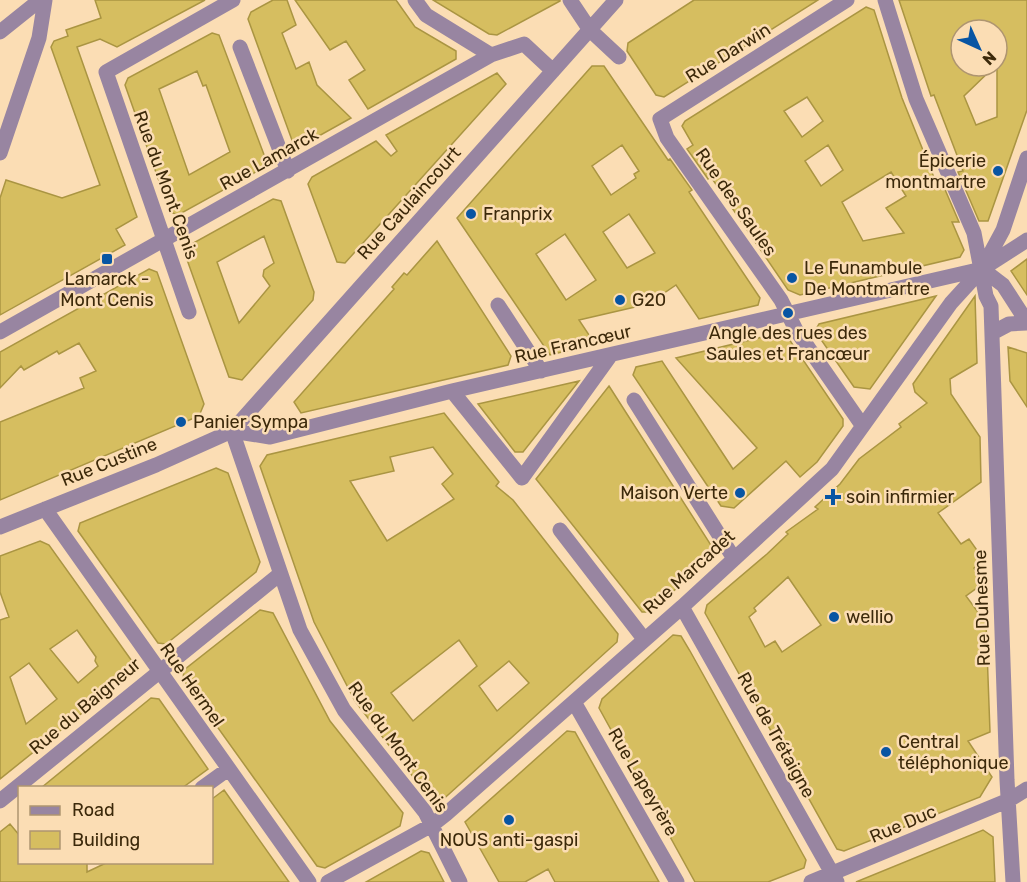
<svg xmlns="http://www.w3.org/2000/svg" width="1027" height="882" font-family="Rubik,sans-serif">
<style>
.building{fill:#d6be60;stroke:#aa9542;stroke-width:1.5;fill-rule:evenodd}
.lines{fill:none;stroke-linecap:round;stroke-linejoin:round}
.minor{stroke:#9885a1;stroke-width:15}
.poi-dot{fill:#0855a3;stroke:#fbddb4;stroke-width:2}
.labels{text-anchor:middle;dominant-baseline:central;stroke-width:5;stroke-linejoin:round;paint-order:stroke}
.street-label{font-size:18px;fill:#3c290a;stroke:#fbddb4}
.poi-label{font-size:18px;fill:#3c290a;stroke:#fbddb4;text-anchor:start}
</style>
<rect width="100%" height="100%" fill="#fbddb4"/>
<path class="building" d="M 95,0 L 205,0 L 117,47 L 100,39 L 77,47 L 137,217 L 116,229 L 125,245 L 0,315 L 0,198 L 6,180 L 62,198 L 100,185 L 51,47 L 54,41 L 68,36 L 66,30 L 101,18 Z
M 273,0 L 287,0 L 296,25 L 282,33 L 296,69 L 309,62 L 317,85 L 351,118 L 301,146 L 293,143 L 248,19 L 251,12 Z
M 295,0 L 396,0 L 415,27 L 456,51 L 456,59 L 368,109 L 349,80 L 365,70 L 346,41 L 330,50 Z
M 433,0 L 560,0 L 560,1 L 497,35 L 489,34 Z
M 694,0 L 818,0 L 664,97 L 656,95 L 627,51 L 628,43 Z
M 899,0 L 1027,0 L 1027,110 L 988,221 L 979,221 L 958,172 L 963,171 L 934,95 L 931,96 ZM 961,30 L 997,30 L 997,117 L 976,125 L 964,96 L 995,66 L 961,66 Z
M 866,7 L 874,10 L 902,98 L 935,180 L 940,178 L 959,222 L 952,222 L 964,250 L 960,257 L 800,295 L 788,290 L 711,177 L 708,179 L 687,149 L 693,145 L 682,126 L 685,121 ZM 807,97 L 823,121 L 802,137 L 784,111 ZM 828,145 L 843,170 L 821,186 L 805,161 ZM 891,172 L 906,196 L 886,208 L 904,233 L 863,241 L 842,202 Z
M 212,33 L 219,35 L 266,160 L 263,168 L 178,215 L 170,212 L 125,85 L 128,78 ZM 197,71 L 203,86 L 206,85 L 230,152 L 189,175 L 159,89 Z
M 592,66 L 604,66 L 668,160 L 670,159 L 692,190 L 689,192 L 760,298 L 758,305 L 699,319 L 676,285 L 648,304 L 579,320 L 595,344 L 550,355 L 457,218 ZM 622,145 L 639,171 L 634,174 L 636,178 L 611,195 L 592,166 ZM 629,214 L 655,253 L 627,268 L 603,232 ZM 565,234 L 596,280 L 566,300 L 536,254 Z
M 497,73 L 506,84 L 345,263 L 337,262 L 308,184 L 312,177 L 376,141 L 391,156 L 397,151 L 386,135 Z
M 273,199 L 281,201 L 314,292 L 313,300 L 242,380 L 229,377 L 185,254 L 188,246 ZM 264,236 L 274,263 L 264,270 L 263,276 L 270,286 L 239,323 L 217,262 Z
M 437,241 L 511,356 L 508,365 L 301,413 L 294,402 L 394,289 L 392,287 L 404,273 L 407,275 Z
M 1027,259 L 1027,295 L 1011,271 Z
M 149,269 L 157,272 L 204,404 L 199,416 L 0,500 L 0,422 L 84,388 L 80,378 L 96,371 L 79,343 L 59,354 L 57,351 L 24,370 L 21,366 L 0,388 L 0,352 Z
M 936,296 L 870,389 L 854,387 L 815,331 L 819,324 Z
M 975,296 L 977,363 L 950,379 L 951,394 L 980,437 L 981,482 L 938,513 L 961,544 L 969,539 L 984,560 L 974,568 L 985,582 L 966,596 L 986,623 L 990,732 L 968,741 L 992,777 L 980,797 L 844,851 L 837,849 L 705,613 L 707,605 L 767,554 L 788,534 L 786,532 L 818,509 L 815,507 L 840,484 L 859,459 L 901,427 L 899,424 L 927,403 L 915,392 L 913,384 ZM 788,577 L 821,625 L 782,652 L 775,641 L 765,647 L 749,617 L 756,611 L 754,608 Z
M 779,333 L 787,336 L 843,419 L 843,426 L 817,462 L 800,477 L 786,461 L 734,508 L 721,506 L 633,375 L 636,367 L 662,361 L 733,469 L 757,448 L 676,358 Z
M 1008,347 L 1027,353 L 1027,407 L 1010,381 Z
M 579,381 L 523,452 L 515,452 L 478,404 Z
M 609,386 L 716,553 L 650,612 L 642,612 L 536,479 Z
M 444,413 L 499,482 L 496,486 L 513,500 L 618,634 L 617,642 L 438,804 L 414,778 L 355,701 L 314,622 L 260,466 L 267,455 ZM 433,447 L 453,474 L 442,484 L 454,499 L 387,541 L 350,481 L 394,471 L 390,457 ZM 459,640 L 477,666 L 413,721 L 391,693 ZM 509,661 L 529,683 L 497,711 L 479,686 Z
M 216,468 L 228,473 L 260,562 L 256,572 L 166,644 L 158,643 L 78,531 L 80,523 Z
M 40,541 L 49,545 L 134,664 L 133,672 L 0,779 L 0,620 L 9,617 L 0,592 L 0,556 ZM 77,630 L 96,657 L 95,661 L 98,666 L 78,683 L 50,649 ZM 29,663 L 57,699 L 26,724 L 10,677 Z
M 260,610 L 273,613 L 330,721 L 403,813 L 400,826 L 325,868 L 317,866 L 183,679 L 184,670 Z
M 673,635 L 681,636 L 690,651 L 806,860 L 804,868 L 768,882 L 695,882 L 599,708 L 602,699 Z
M 151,698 L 159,699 L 208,769 L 182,788 L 41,788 Z
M 567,731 L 575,732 L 659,882 L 555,882 L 548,869 L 525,882 L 499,882 L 465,822 Z
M 224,790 L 289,882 L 0,882 L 0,832 L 10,824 L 20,836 L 20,862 L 87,862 L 87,872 L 108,862 L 212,862 L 212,799 Z
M 983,830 L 993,837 L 995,882 L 856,882 Z
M 421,851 L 429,853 L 444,882 L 366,882 Z"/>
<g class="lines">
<path class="minor" d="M 415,0 L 426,15 L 491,55
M 570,0 L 590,30 L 619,57
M 847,0 L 660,119 L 667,138 L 781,300 L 796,330 L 862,425
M 885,0 L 916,99 L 974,233 L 986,296 L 991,306 L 1007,780 L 1013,882
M 0,32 L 40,0
M 240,47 L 288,171
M 0,153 L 39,38 L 45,0
M 982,269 L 1003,285 L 1027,322
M 498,305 L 541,371
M 189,312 L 106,72 L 233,0
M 0,332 L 491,55 L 524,44 L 553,71
M 992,333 L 1009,324 L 1027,323
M 452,391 L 522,478 L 610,356
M 634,400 L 733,557
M 232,431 L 270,437 L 452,391 L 982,269 L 1003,230 L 1027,158
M 232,431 L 300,630 L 344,710 L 425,812 L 460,882
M 45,509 L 309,882
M 0,527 L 156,465 L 232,431 L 616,0
M 560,530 L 644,639
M 682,607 L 837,882
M 574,702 L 677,882
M 202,788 L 227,770
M 0,801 L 280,574
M 328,882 L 432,825 L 446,814 L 682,607 L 832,469 L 951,303 L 982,269 L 1027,240
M 811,882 L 1009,800 L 1027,789"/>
</g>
<g class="poi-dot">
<circle cx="998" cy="171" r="6"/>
<circle cx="471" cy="214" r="6"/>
<rect x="101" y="253" width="12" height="12" rx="3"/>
<circle cx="792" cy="278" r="6"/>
<circle cx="620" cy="300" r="6"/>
<circle cx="788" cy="313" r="6"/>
<circle cx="181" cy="422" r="6"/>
<circle cx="740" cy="493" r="6"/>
<path d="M830 488h6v6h6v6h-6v6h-6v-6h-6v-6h6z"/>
<circle cx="834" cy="617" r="6"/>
<circle cx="886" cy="752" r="6"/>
<circle cx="509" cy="820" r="6"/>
</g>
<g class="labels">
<g class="street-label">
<text transform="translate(728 53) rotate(-32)">Rue Darwin</text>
<text transform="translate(269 159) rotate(-29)">Rue Lamarck</text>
<text transform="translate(166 185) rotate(70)">Rue du Mont Cenis</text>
<text transform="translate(736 202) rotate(55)">Rue des Saules</text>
<text transform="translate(409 203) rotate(-48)">Rue Caulaincourt</text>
<text transform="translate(573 344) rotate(-13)">Rue Francœur</text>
<text transform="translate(109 462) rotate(-22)">Rue Custine</text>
<text transform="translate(689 572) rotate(-42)">Rue Marcadet</text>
<text transform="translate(982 608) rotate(-92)">Rue Duhesme</text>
<text transform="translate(192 685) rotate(55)">Rue Hermel</text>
<text transform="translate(85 706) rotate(-40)">Rue du Baigneur</text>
<text transform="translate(776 735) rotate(61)">Rue de Trétaigne</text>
<text transform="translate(398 747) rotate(54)">Rue du Mont Cenis</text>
<text transform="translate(643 782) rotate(60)">Rue Lapeyrère</text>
<text transform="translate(903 824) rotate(-23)">Rue Duc</text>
</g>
<g class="poi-label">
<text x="986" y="161" text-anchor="end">Épicerie<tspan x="986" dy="21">montmartre</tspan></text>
<text x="483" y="214">Franprix</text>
<text x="804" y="268">Le Funambule<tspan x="804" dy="21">De Montmartre</tspan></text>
<text x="107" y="279" text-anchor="middle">Lamarck -<tspan x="107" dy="21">Mont Cenis</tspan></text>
<text x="632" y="300">G20</text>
<text x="788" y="333" text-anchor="middle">Angle des rues des<tspan x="788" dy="21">Saules et Francœur</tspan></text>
<text x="193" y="422">Panier Sympa</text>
<text x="728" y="493" text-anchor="end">Maison Verte</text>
<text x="846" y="497">soin infirmier</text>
<text x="846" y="617">wellio</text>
<text x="898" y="742">Central<tspan x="898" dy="21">téléphonique</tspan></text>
<text x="509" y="840" text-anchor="middle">NOUS anti-gaspi</text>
</g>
</g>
<rect x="18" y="786" width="195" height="78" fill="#fbddb4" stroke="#af9570" stroke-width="1.5"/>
<rect x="30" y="806" width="30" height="9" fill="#9885a1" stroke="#af9570" stroke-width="1.5"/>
<text x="72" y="816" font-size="18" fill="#3c290a">Road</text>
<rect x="30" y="831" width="30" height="18" fill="#d6be60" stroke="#af9570" stroke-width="1.5"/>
<text x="72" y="846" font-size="18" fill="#3c290a">Building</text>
<g transform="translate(979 48) rotate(135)"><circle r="28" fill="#fbddb4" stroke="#af9570" stroke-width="1.5"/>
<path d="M0-4.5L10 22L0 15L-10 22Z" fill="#0855a3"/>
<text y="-9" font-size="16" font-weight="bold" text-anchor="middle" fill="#3c290a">N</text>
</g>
</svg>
